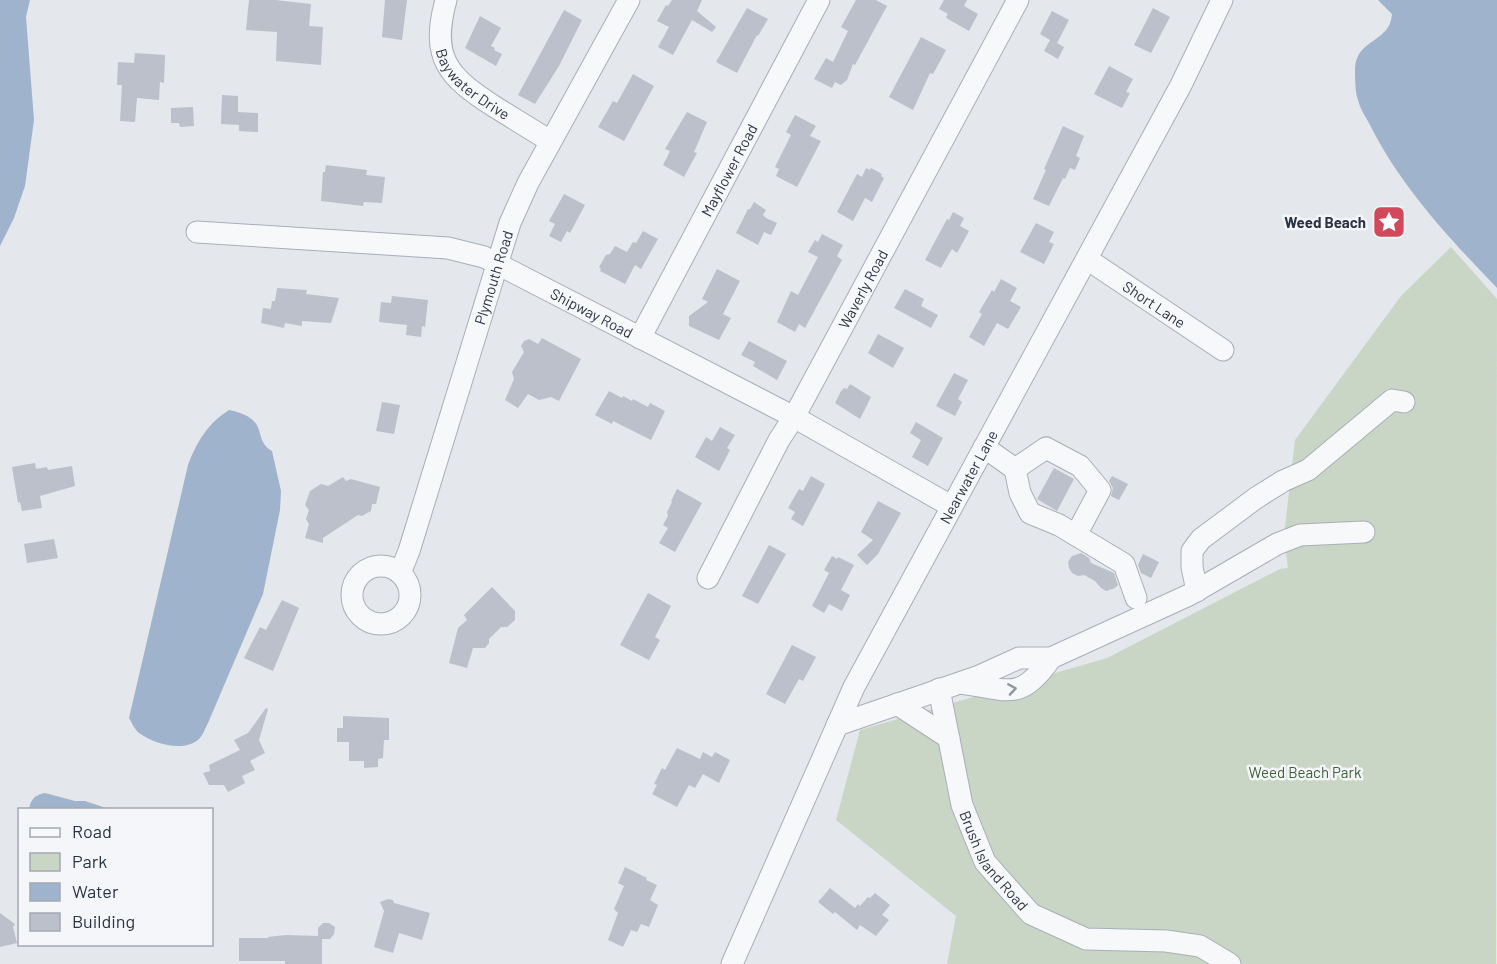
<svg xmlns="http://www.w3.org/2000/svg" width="1497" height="964" font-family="Barlow,sans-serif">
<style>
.green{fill:#c9d6c5}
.water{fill:#9fb4cc}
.building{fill:#bbc0ca}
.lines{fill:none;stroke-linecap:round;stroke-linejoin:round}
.minor-casing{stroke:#a9aeb7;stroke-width:23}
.minor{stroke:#f7f8fa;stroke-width:21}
.oneway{stroke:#9196a0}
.labels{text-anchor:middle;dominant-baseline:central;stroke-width:5;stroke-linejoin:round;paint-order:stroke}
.street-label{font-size:15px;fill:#2b3445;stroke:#f4f6f9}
.poi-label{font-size:15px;font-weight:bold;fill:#2b3445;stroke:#f4f6f9;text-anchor:end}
.park-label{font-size:15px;fill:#3f6138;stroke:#f4f6f9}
</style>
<rect width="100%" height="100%" fill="#e4e7ec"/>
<path class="green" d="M 1451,247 L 1497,299 L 1496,964 L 947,964 L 956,916 L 836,820 L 860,730 L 1107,658 L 1280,569 L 1288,568 L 1284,536 L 1295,440 L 1401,296 Z"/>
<path class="water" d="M 0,0 L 30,0 L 26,17 L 34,120 L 25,186 L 14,218 L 0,246 Z
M 1378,0 L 1497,0 L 1497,288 C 1449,238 1401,187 1370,125 C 1366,117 1360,109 1358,100 C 1355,92 1355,77 1355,68 C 1357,38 1390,43 1392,14 Z
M 229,410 C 272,419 251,439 272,451 L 281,491 L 280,510 L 263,594 L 208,723 C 205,728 203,736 198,740 C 183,752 154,744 139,733 C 135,730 132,723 129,718 L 188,465 C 197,442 207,424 229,410 Z
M 45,793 L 75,801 L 85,801 L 109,809 L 29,809 C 31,799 35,795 45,793 Z"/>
<path class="building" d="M 249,0 L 275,0 L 311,4 L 309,26 L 323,27 L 321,65 L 276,61 L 277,32 L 246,30 Z
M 385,0 L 407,0 L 402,40 L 382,37 Z
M 672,0 L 702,0 L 697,11 L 716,27 L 712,32 L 692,20 L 673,55 L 658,47 L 669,27 L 657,21 L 666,5 L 668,6 Z
M 856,0 L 876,0 L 887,6 L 855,65 L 853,64 L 847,80 L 841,85 L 835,82 L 832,88 L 814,79 L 826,58 L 833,62 L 848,31 L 841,27 Z
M 944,0 L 967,0 L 964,6 L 978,14 L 969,31 L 948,19 L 946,17 L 948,14 L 939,9 Z
M 747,8 L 768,19 L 758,36 L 757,35 L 737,73 L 716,62 Z
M 1153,8 L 1170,17 L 1151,53 L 1134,45 Z
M 564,10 L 582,20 L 559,66 L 535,104 L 518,95 Z
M 1052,11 L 1069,20 L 1057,43 L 1064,47 L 1058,59 L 1044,51 L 1050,40 L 1040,34 Z
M 480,16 L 501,28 L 491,46 L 495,48 L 494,50 L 502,54 L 496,66 L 465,48 Z
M 921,37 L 946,50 L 933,74 L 930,73 L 913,110 L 889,97 Z
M 135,53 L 165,55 L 164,83 L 160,82 L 159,100 L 137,98 L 135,122 L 120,121 L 122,85 L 117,85 L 118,62 L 134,63 Z
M 1109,66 L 1133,79 L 1126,92 L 1130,93 L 1122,108 L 1094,94 Z
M 633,74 L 654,86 L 624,141 L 598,127 L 613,101 L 617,103 Z
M 222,95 L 238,96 L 238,112 L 258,113 L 258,132 L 239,131 L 239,125 L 221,124 Z
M 193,107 L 194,126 L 180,127 L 179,123 L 171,123 L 171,108 Z
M 687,112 L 707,122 L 694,152 L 697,153 L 684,177 L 663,165 L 670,151 L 665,149 Z
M 795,115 L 816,126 L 810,136 L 821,141 L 797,187 L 776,176 L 779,169 L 775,167 L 791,135 L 786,132 Z
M 1063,126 L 1084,136 L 1076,156 L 1080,158 L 1075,170 L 1070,168 L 1065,179 L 1063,178 L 1049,206 L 1033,199 L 1046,170 L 1044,169 Z
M 326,165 L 367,170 L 366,175 L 385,177 L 382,203 L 364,202 L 363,206 L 321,201 L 323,172 L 325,172 Z
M 866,168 L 870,170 L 871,168 L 882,174 L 881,176 L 884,178 L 872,202 L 865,198 L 853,221 L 837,212 L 857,174 L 862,177 Z
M 564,194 L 585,205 L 570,233 L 567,231 L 561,242 L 549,236 L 555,224 L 549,221 Z
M 754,202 L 766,210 L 763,215 L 766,218 L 777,223 L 771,235 L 764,232 L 758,245 L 736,233 L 748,209 L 750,209 Z
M 953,212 L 964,218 L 960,226 L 969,231 L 957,253 L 952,249 L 941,268 L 925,260 L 947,219 L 949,220 Z
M 1036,223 L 1054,232 L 1049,242 L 1054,244 L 1044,264 L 1020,252 Z
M 643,231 L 658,239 L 641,269 L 635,265 L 625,284 L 600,271 L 601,269 L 599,267 L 606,255 L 610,254 L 615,246 L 627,252 L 633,242 L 636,243 Z
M 822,234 L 843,245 L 837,256 L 842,260 L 805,328 L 799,324 L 795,332 L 777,322 L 791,291 L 798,295 L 818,257 L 808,252 L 815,240 L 818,242 Z
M 717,269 L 740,281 L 723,314 L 731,318 L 719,340 L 689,326 L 689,316 L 708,302 L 702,299 Z
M 1001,279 L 1017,288 L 1010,301 L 1021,307 L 1008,329 L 997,323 L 984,346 L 969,337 L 982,314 L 979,312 L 992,290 L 994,292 Z
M 277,288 L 307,290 L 306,294 L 339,298 L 331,323 L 302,321 L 302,326 L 285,323 L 284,328 L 261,323 L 263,308 L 271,309 L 272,301 L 275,301 Z
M 905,289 L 924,299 L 921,306 L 938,315 L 931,328 L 894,308 Z
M 392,296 L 428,300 L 425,327 L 422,326 L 421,337 L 406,335 L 407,325 L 379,322 L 381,302 L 391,303 Z
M 878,334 L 904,348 L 893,368 L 868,353 Z
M 542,338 L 581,359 L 559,401 L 551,397 L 539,400 L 528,394 L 518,408 L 505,400 L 514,379 L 512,372 L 524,352 L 521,346 L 524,341 L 529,339 L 538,344 Z
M 749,341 L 787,361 L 777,380 L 753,366 L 755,362 L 741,355 Z
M 954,373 L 968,380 L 958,399 L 962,402 L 955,416 L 936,406 Z
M 850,384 L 871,397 L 860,419 L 835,403 L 841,391 L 844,388 L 847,389 Z
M 609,391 L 622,398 L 623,396 L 632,401 L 633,399 L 648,407 L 650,403 L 665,411 L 651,440 L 613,421 L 612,424 L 595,415 Z
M 382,402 L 400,405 L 394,434 L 376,431 Z
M 916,422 L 943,438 L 928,466 L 912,457 L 921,440 L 910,433 Z
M 720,427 L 735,435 L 727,448 L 730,450 L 719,471 L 695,457 L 706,437 L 712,441 Z
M 35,463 L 36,469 L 47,467 L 48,470 L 72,466 L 75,486 L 40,496 L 42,508 L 22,511 L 20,502 L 18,503 L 12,467 Z
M 1054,468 L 1074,479 L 1057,511 L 1037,499 Z
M 811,476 L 825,484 L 803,526 L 791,519 L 795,512 L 788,508 L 799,489 L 803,491 Z
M 1112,476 L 1128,484 L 1119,500 L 1111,496 L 1113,488 L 1109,481 Z
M 343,477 L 346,481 L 351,479 L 380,487 L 376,504 L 372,504 L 371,511 L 362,516 L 358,515 L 323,538 L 323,543 L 305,538 L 309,524 L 306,519 L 309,510 L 305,505 L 310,491 L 321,484 L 328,486 Z
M 677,489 L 702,503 L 675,552 L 659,543 L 668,528 L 663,525 L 668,516 L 667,512 L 672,502 L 671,501 Z
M 878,501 L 901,513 L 878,554 L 867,565 L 857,555 L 873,540 L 861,532 Z
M 54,539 L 58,558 L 27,563 L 24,544 Z
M 769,545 L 786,554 L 758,604 L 742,596 Z
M 1081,553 L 1089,558 L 1091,563 L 1114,573 L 1118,585 L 1115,588 L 1106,591 L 1101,588 L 1095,581 L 1084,575 L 1078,576 L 1072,573 L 1069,568 L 1068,562 L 1072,556 Z
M 1143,554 L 1159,562 L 1151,578 L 1141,573 L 1138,565 Z
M 832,556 L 837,559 L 838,557 L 854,565 L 841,590 L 850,595 L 842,611 L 829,604 L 824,613 L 812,606 L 829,573 L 824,570 Z
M 492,587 L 515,611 L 515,620 L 507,627 L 501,627 L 489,639 L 489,643 L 485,648 L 473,648 L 467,668 L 449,663 L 458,628 L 467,620 L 464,615 Z
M 648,593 L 671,606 L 655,637 L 660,640 L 649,660 L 620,645 Z
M 282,600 L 299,608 L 273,671 L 244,658 L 260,627 L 266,630 Z
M 792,645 L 816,657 L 803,681 L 799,679 L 785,704 L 766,694 Z
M 266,708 L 268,709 L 259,740 L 265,753 L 250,761 L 255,770 L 242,776 L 245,783 L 228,792 L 224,785 L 209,785 L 203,773 L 210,771 L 209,765 L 240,750 L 234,740 L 248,733 Z
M 343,716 L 389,718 L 389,740 L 384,740 L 383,758 L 378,759 L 378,767 L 364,768 L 364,761 L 349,761 L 349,742 L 337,742 L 337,728 L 343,728 Z
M 677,748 L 700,759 L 703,752 L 712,757 L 715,752 L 730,760 L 719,783 L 703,774 L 695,788 L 689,785 L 677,807 L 652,794 L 657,785 L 654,784 L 662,768 L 665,770 Z
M 625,867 L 647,878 L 646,880 L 657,885 L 650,900 L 658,905 L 649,927 L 641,924 L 637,932 L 631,930 L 623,947 L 608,940 L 618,913 L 614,909 L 624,886 L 618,883 Z
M 830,888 L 855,908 L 858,904 L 860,906 L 868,897 L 870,898 L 875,893 L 890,905 L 882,915 L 889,920 L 876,936 L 860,925 L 857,930 L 835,912 L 833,914 L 818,902 Z
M 388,899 L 393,900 L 394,903 L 430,913 L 422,940 L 399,933 L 393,953 L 374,947 L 384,911 L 380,902 Z
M 0,913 L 15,924 L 13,927 L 17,943 L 0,947 Z
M 323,923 L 329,923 L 335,927 L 334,934 L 330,939 L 322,939 L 322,964 L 285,964 L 285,961 L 239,961 L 239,938 L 268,938 L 268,937 L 286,935 L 318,936 L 318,928 Z"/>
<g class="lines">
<g class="minor-casing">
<g id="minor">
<path id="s1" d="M 446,0 C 430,58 448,77 495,107 C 513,118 532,130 550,141"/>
<path id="s2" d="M 197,232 L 448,248 L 484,257 L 794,417 L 951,506"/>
<path id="s3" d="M 1087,259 L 1223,350"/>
<path id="s4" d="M 640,338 L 819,0"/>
<path d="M 984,447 L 1015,469 L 1020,493 L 1030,513 L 1059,525 L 1124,564 L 1136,598"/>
<path d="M 1015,469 L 1046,448 L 1080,466 L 1100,490 L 1076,535"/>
<circle cx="381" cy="595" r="29"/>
<path id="s5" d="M 400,573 L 409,551 L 510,223 L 528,183 L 629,0"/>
<path id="s6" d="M 708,578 L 779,440 L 794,417 L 1018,0"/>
<path d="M 1197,591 L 1192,567 L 1192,551 L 1201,539 L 1256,498 L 1283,481 L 1308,470 L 1392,400 L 1404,402"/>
<path d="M 961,683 C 1007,689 1020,703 1051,658"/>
<path id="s7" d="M 939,689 L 962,805 L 985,862 L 1031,914 L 1086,939 L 1166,941 L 1200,946 L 1230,964"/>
<path d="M 897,704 L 949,738"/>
<path d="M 837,725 L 977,677 L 1019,658 L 1051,658 L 1189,595 L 1277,544 L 1300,535 L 1364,532"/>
<path id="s8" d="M 732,964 L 854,687 L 1181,85 L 1222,0"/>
</g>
</g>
<use href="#minor" class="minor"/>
</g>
<defs><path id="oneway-chevron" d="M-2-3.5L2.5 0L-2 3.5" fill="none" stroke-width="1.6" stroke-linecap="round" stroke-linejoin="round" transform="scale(1.5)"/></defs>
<use class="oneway" href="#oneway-chevron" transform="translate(1012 689) rotate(-9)"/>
<defs>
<g id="sight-square" transform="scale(1.725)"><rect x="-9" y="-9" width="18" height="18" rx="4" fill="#d1495b" stroke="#f4f6f9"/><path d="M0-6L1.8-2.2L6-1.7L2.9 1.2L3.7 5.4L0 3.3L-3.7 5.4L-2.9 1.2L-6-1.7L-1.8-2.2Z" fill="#fff"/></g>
</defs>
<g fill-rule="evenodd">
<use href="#sight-square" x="1389" y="222"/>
</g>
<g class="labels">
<g class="street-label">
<text stroke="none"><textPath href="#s1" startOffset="98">Baywater Drive</textPath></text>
<text stroke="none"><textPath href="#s4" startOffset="190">Mayflower Road</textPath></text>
<text stroke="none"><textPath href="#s5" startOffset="310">Plymouth Road</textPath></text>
<text stroke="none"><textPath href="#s6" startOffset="328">Waverly Road</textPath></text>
<text stroke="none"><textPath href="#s3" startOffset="81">Short Lane</textPath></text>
<text stroke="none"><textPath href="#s2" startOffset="410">Shipway Road</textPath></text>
<text stroke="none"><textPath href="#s8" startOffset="542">Nearwater Lane</textPath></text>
<text stroke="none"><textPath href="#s7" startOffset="183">Brush Island Road</textPath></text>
</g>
<g class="poi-label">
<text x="1366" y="222">Weed Beach</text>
</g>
<g class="park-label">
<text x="1305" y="772">Weed Beach Park</text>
</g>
</g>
<rect x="18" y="808" width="195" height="138" fill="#f4f6f9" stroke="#a4a8b1" stroke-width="1.5"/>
<rect x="30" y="828" width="30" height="9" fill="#f7f8fa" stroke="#a4a8b1" stroke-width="1.5"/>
<text x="72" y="838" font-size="18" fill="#2b3445">Road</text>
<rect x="30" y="853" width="30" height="18" fill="#c9d6c5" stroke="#a4a8b1" stroke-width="1.5"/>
<text x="72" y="868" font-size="18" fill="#2b3445">Park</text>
<rect x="30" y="883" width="30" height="18" fill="#9fb4cc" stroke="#a4a8b1" stroke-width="1.5"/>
<text x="72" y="898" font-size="18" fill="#2b3445">Water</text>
<rect x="30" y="913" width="30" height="18" fill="#bbc0ca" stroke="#a4a8b1" stroke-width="1.5"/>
<text x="72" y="928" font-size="18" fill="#2b3445">Building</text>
</svg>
